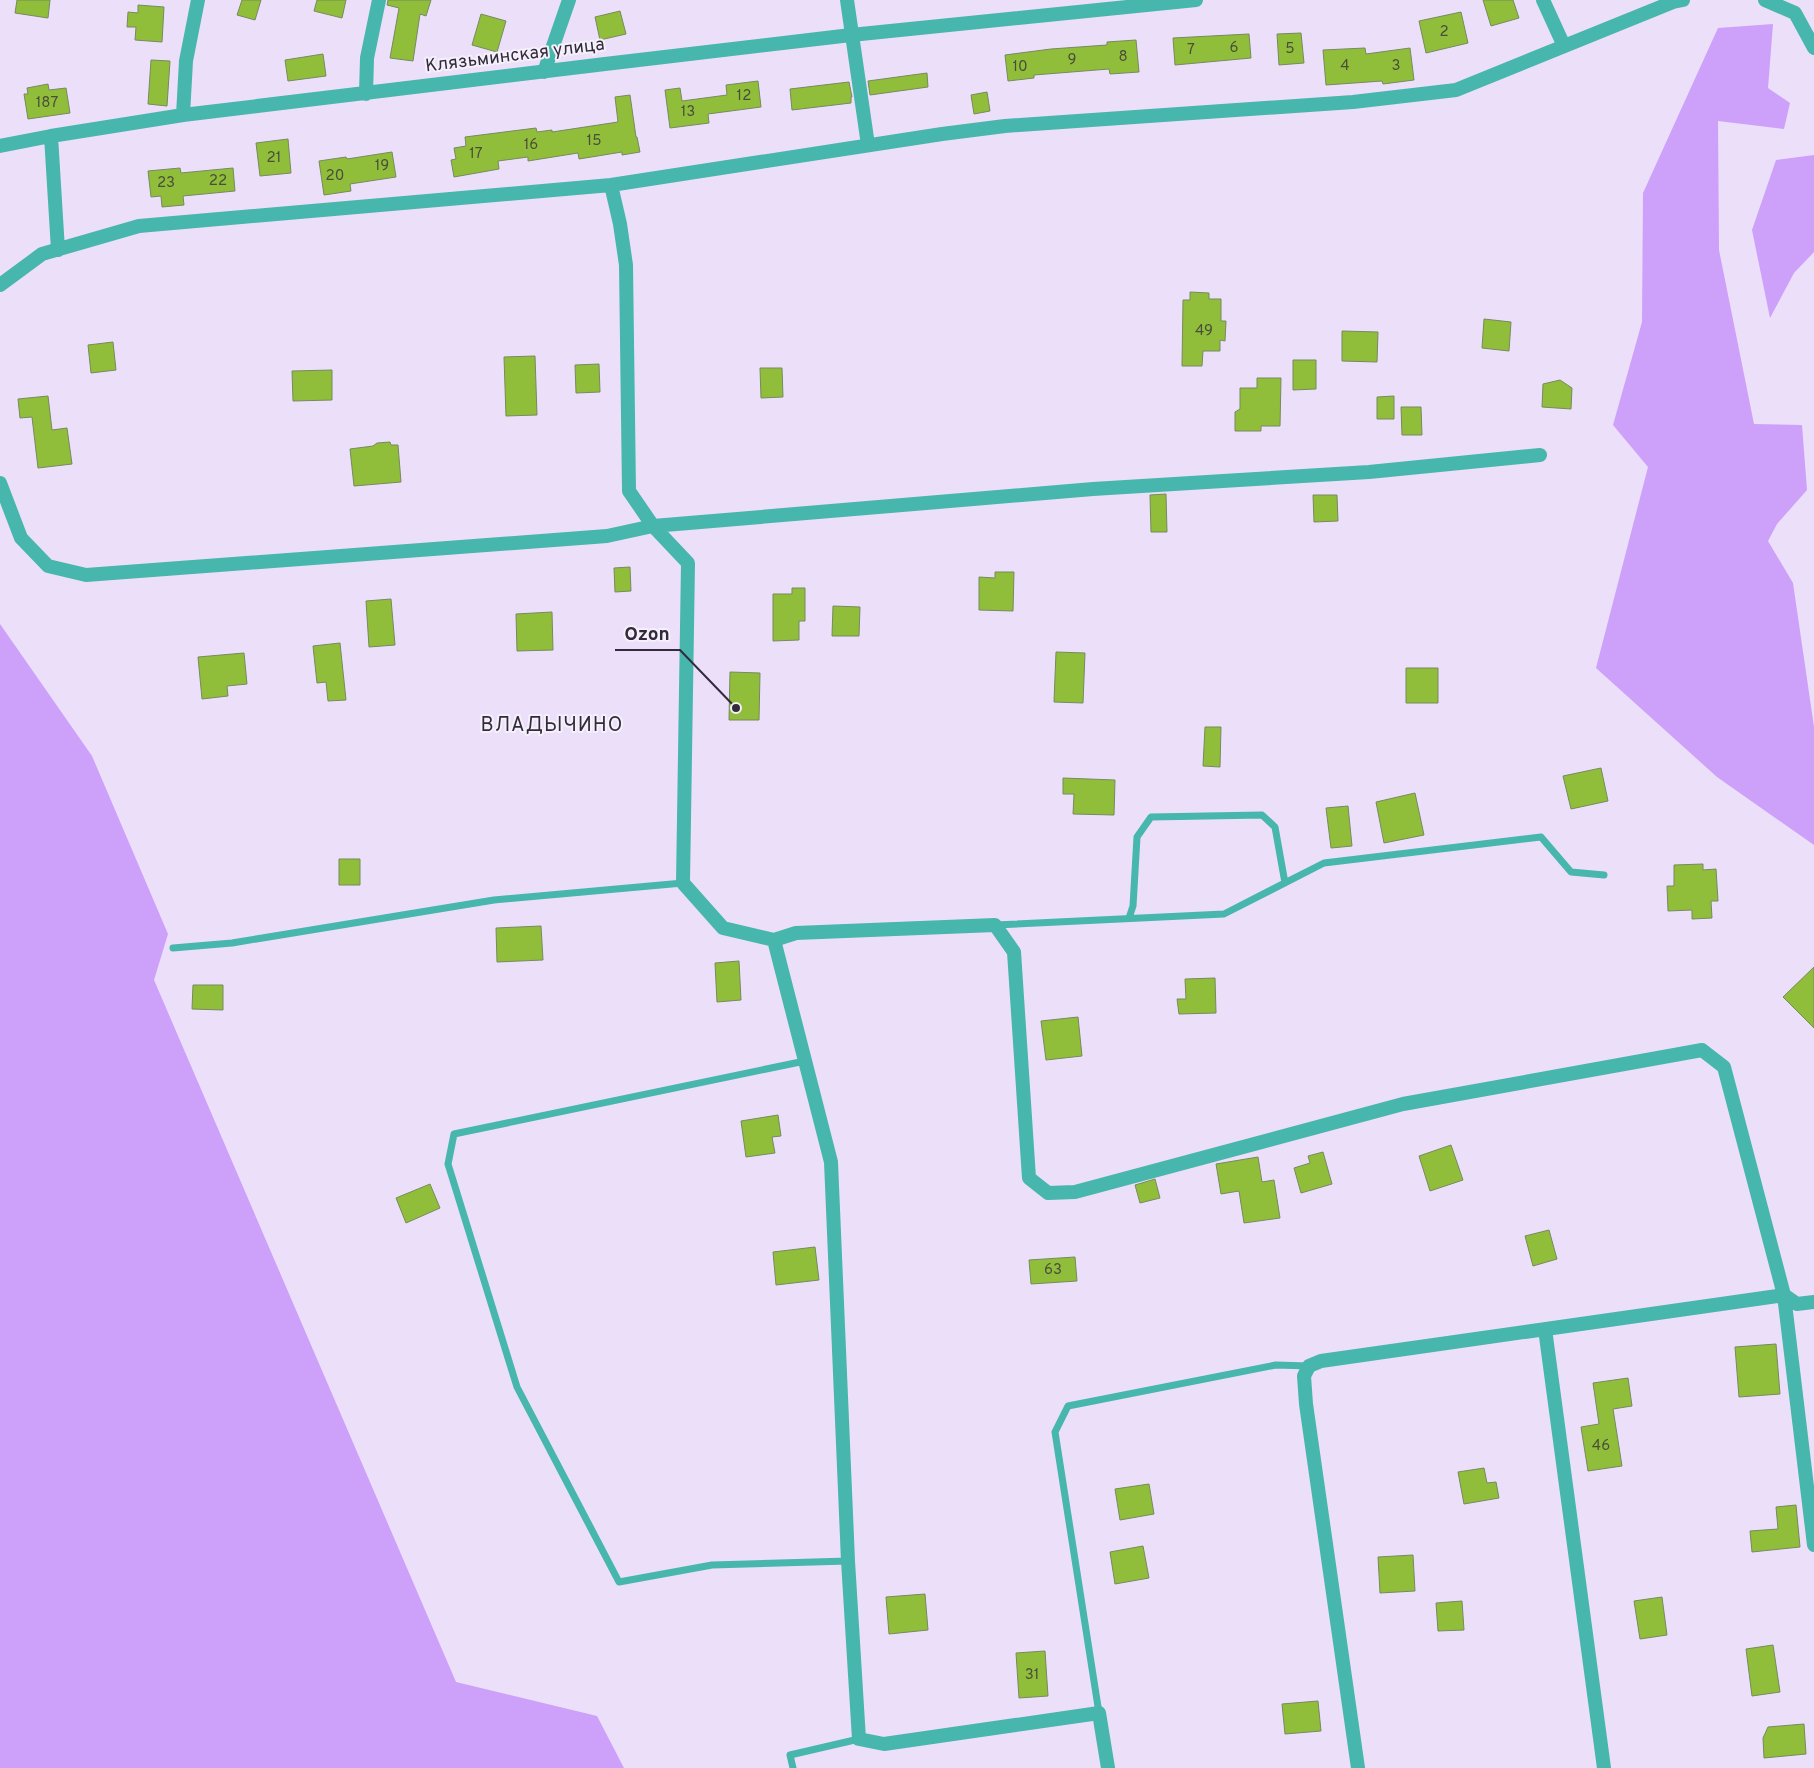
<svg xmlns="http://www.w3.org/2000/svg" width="1814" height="1768" font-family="Overpass,sans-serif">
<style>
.forest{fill:#cda0fa}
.building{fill:#91be3a;stroke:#77895f}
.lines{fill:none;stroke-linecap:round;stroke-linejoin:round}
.service{stroke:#47b6ac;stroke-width:7}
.minor{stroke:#47b6ac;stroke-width:14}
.labels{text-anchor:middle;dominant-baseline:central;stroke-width:4;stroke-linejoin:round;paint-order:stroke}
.number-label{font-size:15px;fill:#4a4f3b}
.street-label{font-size:18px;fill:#332a3b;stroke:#f5f1fa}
.quarter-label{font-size:20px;letter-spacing:1px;fill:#332a3b;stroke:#f5f1fa}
.leader{fill:none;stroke:#332a3b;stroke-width:2}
.callout-dot{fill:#332a3b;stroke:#f5f1fa;stroke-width:2}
.callout-label{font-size:19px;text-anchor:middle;font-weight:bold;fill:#332a3b;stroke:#f5f1fa;stroke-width:4;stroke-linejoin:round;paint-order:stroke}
</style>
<rect width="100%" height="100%" fill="#ecdffa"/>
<path class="forest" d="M 1773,24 L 1768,88 L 1790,103 L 1784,129 L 1718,121 L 1719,250 L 1754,424 L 1802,425 L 1807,490 L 1777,524 L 1768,541 L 1793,583 L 1814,727 L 1814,845 L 1717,777 L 1596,668 L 1648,467 L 1613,425 L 1642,322 L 1643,193 L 1718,28 Z
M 1814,155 L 1814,252 L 1794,273 L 1770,318 L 1752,230 L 1776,160 Z
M 0,624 L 92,756 L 168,934 L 154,980 L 456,1682 L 597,1716 L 624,1768 L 0,1768 Z"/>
<path class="building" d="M 17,0 L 50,0 L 48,18 L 15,13 Z
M 242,0 L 261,0 L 255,20 L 237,15 Z
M 317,0 L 346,0 L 342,18 L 314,11 Z
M 388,0 L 431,0 L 426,16 L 420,14 L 413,61 L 390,58 L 399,8 L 387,5 Z
M 1483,0 L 1513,0 L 1519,18 L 1491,26 Z
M 138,5 L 164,7 L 162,42 L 135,40 L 136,27 L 127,27 L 128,12 L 138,13 Z
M 620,11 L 626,34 L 600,40 L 595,17 Z
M 1461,12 L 1468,43 L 1426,53 L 1419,21 Z
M 481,14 L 506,21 L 497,52 L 472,45 Z
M 1301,33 L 1304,63 L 1279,65 L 1277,34 Z
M 1249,34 L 1251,58 L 1175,65 L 1173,38 Z
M 1136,40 L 1139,72 L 1110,74 L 1109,69 L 1034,75 L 1034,78 L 1008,81 L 1005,55 L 1051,49 L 1107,45 L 1107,42 Z
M 1365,48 L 1366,54 L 1410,48 L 1414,80 L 1383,84 L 1382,81 L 1326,85 L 1323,50 Z
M 323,54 L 326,76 L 288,81 L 285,60 Z
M 151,60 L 170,61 L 167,106 L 148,104 Z
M 927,73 L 928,87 L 870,95 L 868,81 Z
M 758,81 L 761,107 L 708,114 L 709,123 L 670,128 L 665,90 L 680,88 L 682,101 L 727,95 L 726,85 Z
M 849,82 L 852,97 L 851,97 L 851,103 L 792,110 L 790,89 Z
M 48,84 L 49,90 L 66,88 L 70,113 L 28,119 L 24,94 L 28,94 L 27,88 Z
M 987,92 L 990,111 L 974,114 L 971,95 Z
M 630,95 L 636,137 L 637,137 L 640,152 L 622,155 L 622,152 L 579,159 L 578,153 L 528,161 L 528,157 L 498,161 L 499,169 L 454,177 L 451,160 L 456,159 L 454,148 L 466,146 L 465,137 L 536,128 L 537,132 L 552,130 L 552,132 L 618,122 L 615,97 Z
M 288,139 L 291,173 L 260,176 L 256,143 Z
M 392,152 L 396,177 L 350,184 L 351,191 L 324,195 L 319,161 L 346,157 L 347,159 Z
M 180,168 L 181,173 L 233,168 L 235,191 L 183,196 L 184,205 L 162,207 L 161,196 L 151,197 L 148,171 Z
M 1190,292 L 1209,293 L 1209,299 L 1221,299 L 1221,321 L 1226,321 L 1225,341 L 1220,340 L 1220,351 L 1203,351 L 1202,366 L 1182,366 L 1183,300 L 1190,300 Z
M 1484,319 L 1511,322 L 1509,351 L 1482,348 Z
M 1342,331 L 1378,332 L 1377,362 L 1342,361 Z
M 113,342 L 116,370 L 91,373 L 88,345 Z
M 535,356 L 537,415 L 506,416 L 504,357 Z
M 1293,360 L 1316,360 L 1316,389 L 1293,390 Z
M 599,364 L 600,392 L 576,393 L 575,365 Z
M 760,368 L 782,368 L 783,397 L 761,398 Z
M 332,370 L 332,400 L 293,401 L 292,371 Z
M 1257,378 L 1281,378 L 1280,426 L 1261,426 L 1261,431 L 1235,431 L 1235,412 L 1240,409 L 1240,388 L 1257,388 Z
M 1560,380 L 1572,388 L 1571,409 L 1542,407 L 1543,384 Z
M 48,396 L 52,430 L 67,428 L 72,464 L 38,468 L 32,417 L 20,418 L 18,399 Z
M 1394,396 L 1394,419 L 1377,419 L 1377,397 Z
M 1401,407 L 1421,407 L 1422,435 L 1402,435 Z
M 390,442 L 391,445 L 398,445 L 401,482 L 354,486 L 350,449 L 373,446 L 377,443 Z
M 1166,494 L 1167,532 L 1151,532 L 1150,495 Z
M 1313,495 L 1337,495 L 1338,521 L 1314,522 Z
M 630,567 L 631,591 L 615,592 L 614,568 Z
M 995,572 L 1014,572 L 1013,611 L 979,610 L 979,577 L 995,578 Z
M 792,588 L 805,588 L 805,621 L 799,621 L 799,640 L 773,641 L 773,594 L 792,594 Z
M 391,599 L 395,645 L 369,647 L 366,601 Z
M 833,606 L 860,607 L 859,636 L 832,636 Z
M 552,612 L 553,650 L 517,651 L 516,614 Z
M 340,643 L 346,700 L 328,701 L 326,682 L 317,683 L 313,646 Z
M 1056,652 L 1085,653 L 1083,703 L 1054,702 Z
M 244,653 L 247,684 L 227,686 L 228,696 L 202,699 L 198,657 Z
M 1406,668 L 1438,668 L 1438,703 L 1406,703 Z
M 730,672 L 760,673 L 759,720 L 729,720 Z
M 1205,727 L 1221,727 L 1220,767 L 1203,766 Z
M 1601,768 L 1608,801 L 1571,809 L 1563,776 Z
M 1063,778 L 1115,780 L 1114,815 L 1073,814 L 1074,794 L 1063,794 Z
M 1415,793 L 1424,835 L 1384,843 L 1376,802 Z
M 1348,806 L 1352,846 L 1331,848 L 1326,808 Z
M 339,859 L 360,859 L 360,885 L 339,885 Z
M 1703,864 L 1703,870 L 1716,869 L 1718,901 L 1711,901 L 1712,918 L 1692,919 L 1692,910 L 1668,911 L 1667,886 L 1674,886 L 1674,865 Z
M 541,926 L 543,960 L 497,962 L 496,928 Z
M 739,961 L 741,1000 L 717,1002 L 715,963 Z
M 1814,967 L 1814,1028 L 1783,997 Z
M 1215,978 L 1216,1013 L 1179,1014 L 1177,999 L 1186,999 L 1185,979 Z
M 193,985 L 223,985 L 223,1010 L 192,1009 Z
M 1078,1017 L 1082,1056 L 1046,1060 L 1041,1021 Z
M 778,1115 L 781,1136 L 772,1137 L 775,1153 L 746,1157 L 741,1121 Z
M 1451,1145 L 1463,1180 L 1430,1191 L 1419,1156 Z
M 1323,1152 L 1332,1184 L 1301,1193 L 1294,1168 L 1310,1163 L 1308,1156 Z
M 1258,1157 L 1262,1182 L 1274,1180 L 1280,1218 L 1244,1223 L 1239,1191 L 1221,1194 L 1216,1164 Z
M 1155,1179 L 1160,1198 L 1140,1203 L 1135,1185 Z
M 430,1184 L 440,1208 L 406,1223 L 396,1198 Z
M 1549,1230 L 1557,1259 L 1533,1266 L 1525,1236 Z
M 815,1247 L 819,1280 L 776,1285 L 773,1252 Z
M 1075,1257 L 1077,1281 L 1031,1284 L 1029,1260 Z
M 1776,1344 L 1780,1394 L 1739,1397 L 1735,1347 Z
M 1628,1378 L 1632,1406 L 1613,1409 L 1622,1466 L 1588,1471 L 1581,1427 L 1599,1424 L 1593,1383 Z
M 1484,1468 L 1487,1483 L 1496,1482 L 1499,1498 L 1464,1504 L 1458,1472 Z
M 1149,1484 L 1154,1514 L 1120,1520 L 1115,1489 Z
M 1796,1505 L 1800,1547 L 1752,1552 L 1750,1531 L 1778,1529 L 1776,1507 Z
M 1143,1546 L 1149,1578 L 1115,1584 L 1110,1552 Z
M 1413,1555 L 1415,1591 L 1380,1593 L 1378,1557 Z
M 925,1594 L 928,1630 L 889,1634 L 886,1597 Z
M 1662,1597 L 1667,1635 L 1640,1639 L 1634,1601 Z
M 1462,1601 L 1464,1630 L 1438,1631 L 1436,1603 Z
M 1773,1645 L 1780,1692 L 1752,1696 L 1746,1649 Z
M 1045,1651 L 1048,1696 L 1019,1698 L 1016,1653 Z
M 1318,1701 L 1321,1731 L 1285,1734 L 1282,1704 Z
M 1804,1724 L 1806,1754 L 1764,1758 L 1763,1738 L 1768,1727 Z"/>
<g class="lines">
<path class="service" d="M 1129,918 L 1133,906 L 1137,837 L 1151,817 L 1262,815 L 1275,827 L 1285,883
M 995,925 L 1224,914 L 1324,863 L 1541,837 L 1571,872 L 1604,875
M 173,948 L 232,943 L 494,900 L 683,883
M 805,1061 L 454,1134 L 448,1164 L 517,1387 L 619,1582 L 712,1565 L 848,1561
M 1099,1713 L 1055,1432 L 1068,1406 L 1276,1365 L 1309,1366
M 793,1768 L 790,1755 L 859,1739"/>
<path class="minor" d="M 847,0 L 868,145
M 1543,0 L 1564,46
M 1765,0 L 1795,13 L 1814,48
M 544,72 L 569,0
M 366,94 L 367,58 L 379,0
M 183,115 L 186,61 L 198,0
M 0,146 L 51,136
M 611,185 L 942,134 L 1005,126 L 1353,102 L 1456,90 L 1673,2 L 1683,0
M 58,250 L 51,136 L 183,115 L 605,64 L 851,35 L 1196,0
M 0,285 L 42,254 L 139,226 L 611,185 L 620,224 L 626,265 L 629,491 L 653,526 L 688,563 L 683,883 L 723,928 L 774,940 L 831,1162 L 848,1561 L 859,1739 L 884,1744 L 1099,1713 L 1108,1768
M 0,483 L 21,538 L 48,566 L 86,575 L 607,536 L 653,526 L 1093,489 L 1369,472 L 1540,455
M 774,940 L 796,933 L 995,925 L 1014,952 L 1029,1178 L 1048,1193 L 1075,1192 L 1403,1104 L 1702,1050 L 1724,1067 L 1784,1295 L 1814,1545
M 1545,1329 L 1604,1768
M 1358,1768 L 1306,1404 L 1304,1376 L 1309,1366 L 1321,1361 L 1784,1295 L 1797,1304 L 1814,1302"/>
</g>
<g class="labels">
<g class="number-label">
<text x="1444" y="32">2</text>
<text x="1234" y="48">6</text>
<text x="1290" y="49">5</text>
<text x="1191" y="50">7</text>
<text x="1123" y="57">8</text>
<text x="1072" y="60">9</text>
<text x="1345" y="66">4</text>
<text x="1396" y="66">3</text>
<text x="1020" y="67">10</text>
<text x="744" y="96">12</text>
<text x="47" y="103">187</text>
<text x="688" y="112">13</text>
<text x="594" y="141">15</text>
<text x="531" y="145">16</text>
<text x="476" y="154">17</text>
<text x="274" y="158">21</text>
<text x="382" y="166">19</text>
<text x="335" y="176">20</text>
<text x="218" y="181">22</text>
<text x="166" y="183">23</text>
<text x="1204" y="331">49</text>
<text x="1053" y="1270">63</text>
<text x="1601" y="1446">46</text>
<text x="1032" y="1675">31</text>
</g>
<g class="street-label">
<text transform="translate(515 56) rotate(-7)">Клязьминская улица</text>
</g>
<g class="quarter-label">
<text x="552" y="726">ВЛАДЫЧИНО</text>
</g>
</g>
<path class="leader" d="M736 708L680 650H615"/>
<circle class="callout-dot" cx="736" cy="708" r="5"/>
<g class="callout-label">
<text x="647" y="640">Ozon</text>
</g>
</svg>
